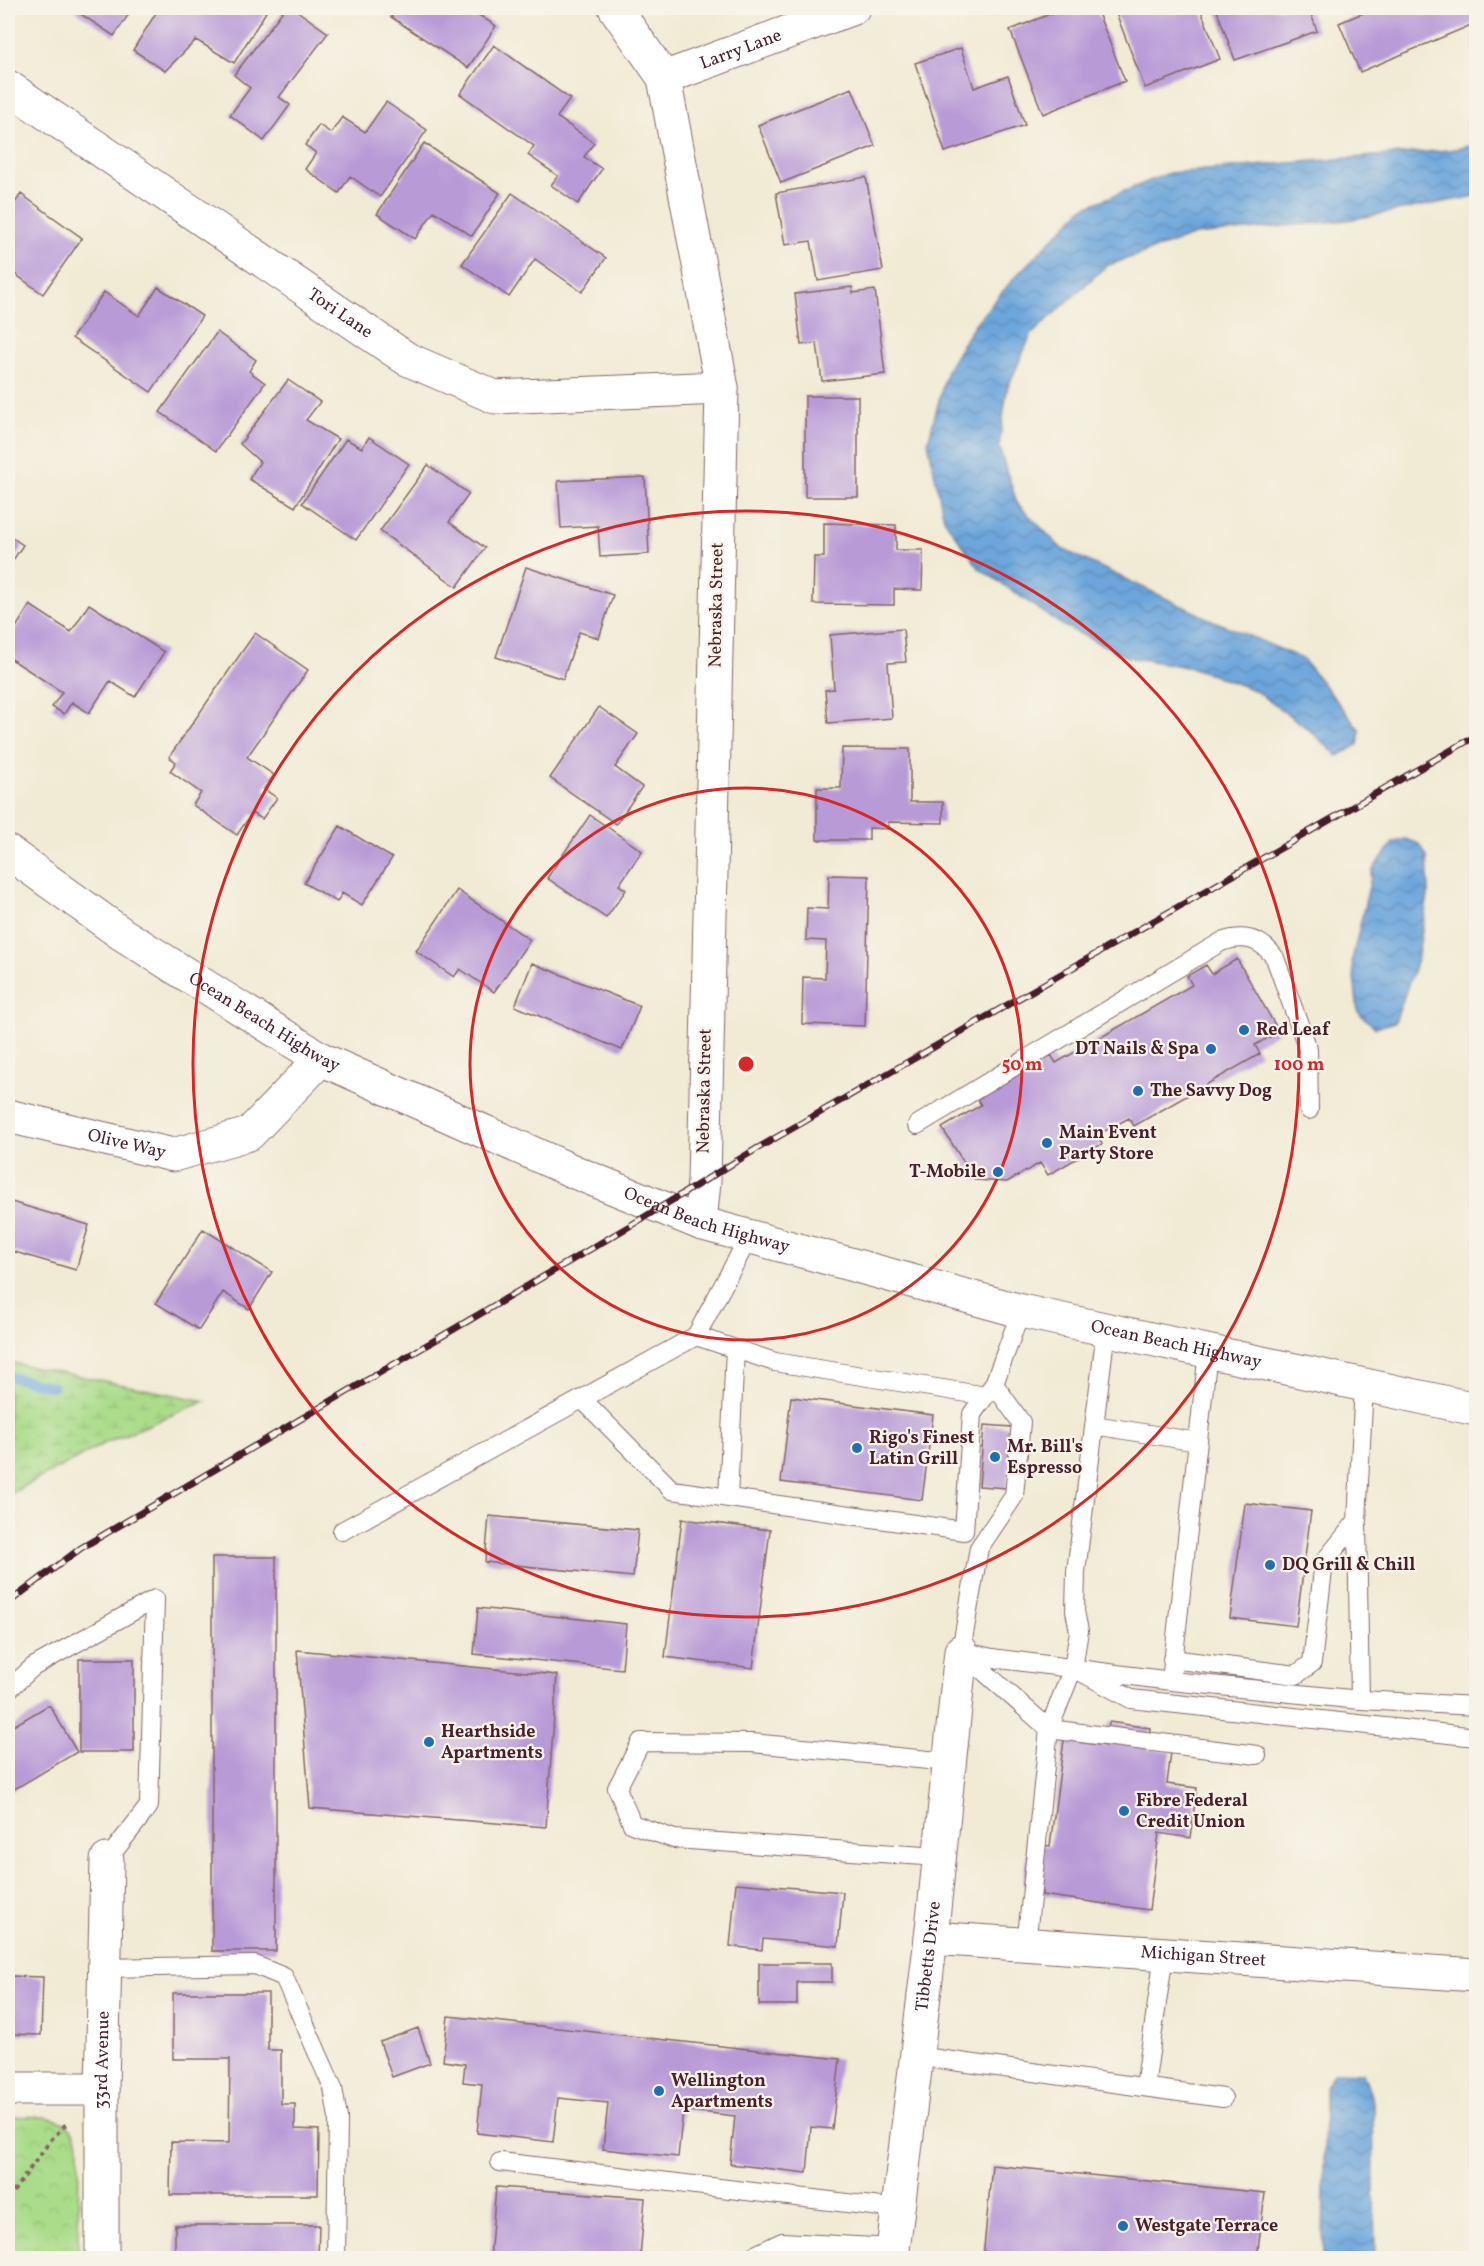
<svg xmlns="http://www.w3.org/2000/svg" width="1484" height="2266" font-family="Vollkorn,serif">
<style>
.wetland{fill:url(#wetland-marsh);stroke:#7a7e5a;stroke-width:1.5}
.park{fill:url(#park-crowns);stroke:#7a7e5a;stroke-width:1.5}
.water{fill:url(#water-waves);stroke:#5b6284;stroke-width:1.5}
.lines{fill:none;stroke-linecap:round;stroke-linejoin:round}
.stream{stroke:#6ca6dc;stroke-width:10}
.building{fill:#b89ad7}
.lane-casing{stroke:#846666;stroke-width:20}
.street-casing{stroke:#846666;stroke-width:35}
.primary-casing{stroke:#846666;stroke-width:35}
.path{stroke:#846666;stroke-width:4;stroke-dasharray:4.5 4.5;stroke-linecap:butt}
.lane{stroke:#fff;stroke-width:18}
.street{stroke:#fff;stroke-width:33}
.primary{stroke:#fff;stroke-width:33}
.rail-casing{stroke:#4a1f2b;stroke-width:7}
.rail{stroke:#f7f3e8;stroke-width:4.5;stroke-dasharray:14;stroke-linecap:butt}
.ring{fill:none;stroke:#d62828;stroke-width:3}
.poi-dot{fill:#1f6fb2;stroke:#f7f3e8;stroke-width:2}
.labels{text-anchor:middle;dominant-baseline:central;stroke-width:4.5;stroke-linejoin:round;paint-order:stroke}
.street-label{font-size:18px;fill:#4a1f2b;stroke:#f7f3e8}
.poi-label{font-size:18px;font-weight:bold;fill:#4a1f2b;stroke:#f7f3e8;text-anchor:start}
.centre{fill:#d62828;stroke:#f7f3e8;stroke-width:3}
.ring-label{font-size:18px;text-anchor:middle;font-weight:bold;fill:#d62828;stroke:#f7f3e8;stroke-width:4.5;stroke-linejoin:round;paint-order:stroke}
</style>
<defs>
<pattern id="wetland-marsh" width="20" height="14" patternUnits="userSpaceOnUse" patternTransform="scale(1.5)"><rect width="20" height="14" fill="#aadc8a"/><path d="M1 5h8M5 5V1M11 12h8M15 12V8" fill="none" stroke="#94bc77"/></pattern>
<pattern id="park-crowns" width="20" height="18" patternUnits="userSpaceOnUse" patternTransform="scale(1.5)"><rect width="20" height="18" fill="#aadc8a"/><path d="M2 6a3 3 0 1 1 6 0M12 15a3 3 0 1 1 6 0" fill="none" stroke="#94bc77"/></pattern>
<pattern id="water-waves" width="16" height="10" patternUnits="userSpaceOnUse" patternTransform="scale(1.5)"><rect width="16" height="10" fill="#6ca6dc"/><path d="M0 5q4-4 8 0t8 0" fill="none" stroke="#5b87b3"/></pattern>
</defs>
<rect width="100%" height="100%" fill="#f7f3e8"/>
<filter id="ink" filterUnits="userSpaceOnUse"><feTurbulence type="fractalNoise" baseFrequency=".0167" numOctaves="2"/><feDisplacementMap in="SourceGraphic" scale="12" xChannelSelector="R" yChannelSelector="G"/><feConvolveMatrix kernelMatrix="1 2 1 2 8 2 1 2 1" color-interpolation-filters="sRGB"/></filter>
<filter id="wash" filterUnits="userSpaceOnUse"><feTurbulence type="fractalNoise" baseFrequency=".008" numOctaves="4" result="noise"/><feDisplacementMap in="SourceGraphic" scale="24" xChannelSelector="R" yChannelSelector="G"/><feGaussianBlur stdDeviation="1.35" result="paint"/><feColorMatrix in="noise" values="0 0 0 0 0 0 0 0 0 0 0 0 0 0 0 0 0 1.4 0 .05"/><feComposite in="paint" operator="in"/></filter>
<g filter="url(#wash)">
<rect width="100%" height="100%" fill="#f1ebd5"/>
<path class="wetland" d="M 8,1362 L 205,1401 L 105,1443 L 8,1495 Z"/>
<path class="park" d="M 8,2117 C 29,2117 63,2112 75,2134 C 77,2138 78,2144 79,2149 L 78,2258 L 8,2258 Z"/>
<path class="water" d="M 1476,145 L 1476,196 L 1348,220 L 1195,235 L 1106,266 L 1031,335 L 1007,389 L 999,447 L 1017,503 L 1062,549 L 1205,617 L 1303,659 L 1360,730 L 1358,745 L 1338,756 L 1308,729 L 1254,690 L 1193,668 L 1128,657 L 1062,625 L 979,568 L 944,519 L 928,442 L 947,370 L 974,325 L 1016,276 L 1083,208 L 1169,173 L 1449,150 Z
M 1405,839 L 1420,844 L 1427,857 L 1429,890 L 1417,960 L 1395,1022 L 1375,1028 L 1358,1012 L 1352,960 L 1373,869 L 1393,843 Z
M 1335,2072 L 1363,2073 L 1373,2102 L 1375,2258 L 1323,2258 L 1325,2087 Z"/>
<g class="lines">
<path class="stream" d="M 8,1376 L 53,1387"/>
</g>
<g id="blocks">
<path class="building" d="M 78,8 L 133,8 L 114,36 L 76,11 Z
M 159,8 L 259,8 L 266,12 L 234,63 L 196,40 L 165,71 L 133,50 Z
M 285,8 L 293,8 L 328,33 L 279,97 L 290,105 L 264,141 L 230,115 L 250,88 L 234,75 Z
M 397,8 L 468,8 L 496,26 L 468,68 L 391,17 Z
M 1065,8 L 1096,8 L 1125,81 L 1043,114 L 1010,30 Z
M 1114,8 L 1200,8 L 1220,59 L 1145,88 Z
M 1216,8 L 1309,8 L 1317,31 L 1235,60 Z
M 1375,8 L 1476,8 L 1476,23 L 1360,72 L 1339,23 Z
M 494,45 L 570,99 L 557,117 L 594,143 L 584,157 L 602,169 L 578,204 L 551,185 L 558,176 L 528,155 L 534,146 L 460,94 Z
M 961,48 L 974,88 L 1008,76 L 1025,125 L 945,152 L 915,63 Z
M 852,88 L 875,146 L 781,183 L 758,125 Z
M 386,102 L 427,130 L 380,197 L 350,176 L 339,193 L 305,169 L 316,153 L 305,145 L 319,125 L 331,133 L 342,117 L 365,132 Z
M 424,143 L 500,193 L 472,236 L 434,211 L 415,239 L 377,214 Z
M 866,177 L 883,270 L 818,281 L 811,241 L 785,245 L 776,193 Z
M 8,186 L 14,190 L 8,199 Z
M 512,193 L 606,258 L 582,292 L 535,259 L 509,297 L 462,264 Z
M 21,194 L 82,238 L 43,294 L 8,269 L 8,213 Z
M 158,287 L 202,316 L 151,392 L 72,338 L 104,292 L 139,316 Z
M 852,287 L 853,293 L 875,290 L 885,374 L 822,381 L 817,343 L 801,345 L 795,294 Z
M 217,332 L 256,360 L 249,371 L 265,383 L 216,451 L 160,412 Z
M 288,380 L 320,402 L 306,420 L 338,439 L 295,507 L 249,479 L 260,462 L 240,444 Z
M 805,396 L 858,396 L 858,497 L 805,497 Z
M 369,437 L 409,464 L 356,540 L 302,503 L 346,439 L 362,448 Z
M 428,465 L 469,494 L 449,522 L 485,548 L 457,587 L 380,531 Z
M 645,477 L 649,554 L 600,557 L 598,526 L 561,528 L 558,481 Z
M 824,523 L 896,525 L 896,550 L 923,550 L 922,590 L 894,589 L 894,605 L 813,604 L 814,557 L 824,557 Z
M 8,535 L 23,545 L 8,568 Z
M 526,567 L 613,595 L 599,638 L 579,632 L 563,679 L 496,657 Z
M 89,604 L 164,652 L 135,697 L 110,681 L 89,713 L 72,702 L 64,714 L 52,707 L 62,692 L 8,657 L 8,640 L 30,605 L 71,632 Z
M 903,629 L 906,662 L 888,663 L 892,718 L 828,723 L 825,690 L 834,689 L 830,635 Z
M 255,633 L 308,670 L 247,757 L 274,775 L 264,789 L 277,798 L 262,819 L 252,813 L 237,835 L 193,805 L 201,793 L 170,771 L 176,762 L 169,757 Z
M 599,707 L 638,734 L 615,767 L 642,787 L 616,824 L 550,778 Z
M 842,748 L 910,749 L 910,802 L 943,802 L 943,823 L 888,822 L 888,829 L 869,828 L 869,840 L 817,840 L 817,788 L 841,788 Z
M 590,815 L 642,851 L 619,885 L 626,890 L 606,918 L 547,878 Z
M 340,826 L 392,858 L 362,905 L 342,893 L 337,902 L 304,883 Z
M 829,875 L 869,876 L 865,1026 L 802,1024 L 803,977 L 825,978 L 826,941 L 806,940 L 807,908 L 828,909 Z
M 457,890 L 530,940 L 494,992 L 460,969 L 454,977 L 416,951 Z
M 1237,959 L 1279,1032 L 1255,1045 L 1260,1054 L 1134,1126 L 1129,1118 L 1097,1135 L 1102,1144 L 1048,1175 L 1040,1163 L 1007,1182 L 975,1180 L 942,1128 L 981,1105 L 977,1098 L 1051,1055 L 1056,1063 L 1192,985 L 1187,976 L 1206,965 L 1212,974 Z
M 532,963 L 640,1006 L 622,1050 L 515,1006 Z
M 8,1201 L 89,1225 L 76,1270 L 8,1250 Z
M 203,1229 L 272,1272 L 249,1309 L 223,1292 L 199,1330 L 156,1303 Z
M 791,1397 L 933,1415 L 922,1500 L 781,1482 Z
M 984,1425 L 1012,1427 L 1007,1488 L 979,1486 Z
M 1245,1503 L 1311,1511 L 1296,1626 L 1230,1618 Z
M 489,1516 L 638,1530 L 633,1577 L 485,1562 Z
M 682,1519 L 770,1530 L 753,1668 L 665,1657 Z
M 212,1557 L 276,1557 L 276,1951 L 212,1951 Z
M 478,1608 L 626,1624 L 622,1669 L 474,1654 Z
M 297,1650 L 557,1675 L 546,1827 L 310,1808 Z
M 79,1659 L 134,1659 L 134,1752 L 79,1752 Z
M 47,1706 L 50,1706 L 77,1752 L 8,1793 L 8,1729 Z
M 1109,1722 L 1150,1728 L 1148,1749 L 1171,1752 L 1167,1784 L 1197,1788 L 1190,1838 L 1159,1833 L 1149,1910 L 1042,1895 L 1042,1888 L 1023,1886 L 1028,1843 L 1050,1846 L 1064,1740 L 1106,1746 Z
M 736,1883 L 843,1892 L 838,1946 L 763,1939 L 762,1950 L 730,1946 Z
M 759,1963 L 832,1963 L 832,1982 L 797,1982 L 797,2005 L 759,2005 Z
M 8,1976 L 43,1977 L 41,2035 L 8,2034 Z
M 173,1993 L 268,1993 L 268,2050 L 281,2050 L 281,2104 L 295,2104 L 295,2129 L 319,2130 L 318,2195 L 170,2195 L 171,2142 L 229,2143 L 230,2059 L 173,2059 Z
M 448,2016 L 840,2059 L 832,2129 L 811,2127 L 807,2173 L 730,2164 L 735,2116 L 683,2110 L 678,2157 L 603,2149 L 608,2103 L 558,2098 L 553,2142 L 477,2133 L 482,2084 L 463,2082 L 465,2064 L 443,2061 Z
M 418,2028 L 430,2063 L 392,2077 L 380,2042 Z
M 992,2165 L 1265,2193 L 1257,2258 L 983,2258 Z
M 496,2187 L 645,2198 L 640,2258 L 490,2258 Z
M 175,2225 L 319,2225 L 318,2258 L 175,2258 Z"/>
</g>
</g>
<g filter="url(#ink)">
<use href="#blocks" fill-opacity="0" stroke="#846666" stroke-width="1.5"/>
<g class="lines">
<g class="lane-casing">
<path id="lane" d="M 917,1125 L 1221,942 C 1244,934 1261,938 1275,958 L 1308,1049 L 1309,1110
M 696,1336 L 775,1362 L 986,1396
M 582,1399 L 672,1490 L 964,1531 L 972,1414 L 994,1384 L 1021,1311
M 1094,1425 L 1198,1442
M 728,1498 L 735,1349
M 342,1531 L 696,1336 L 749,1237
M 961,1651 L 992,1658 L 1171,1681 L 1360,1700 L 1357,1521 L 1364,1385
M 961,1651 L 979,1548 L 1014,1496 L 1021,1422 L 994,1384
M 963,1653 L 1049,1729 L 1257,1755
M 1172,1659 L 1296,1675 L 1312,1663 L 1324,1562 L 1357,1521
M 1083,1673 L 1131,1699 L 1476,1737
M 1171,1681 L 1208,1352
M 8,1690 L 33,1667 L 155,1599 L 149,1806 L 107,1860
M 1360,1700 L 1476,1706
M 939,1857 L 674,1839 L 632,1824 L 617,1788 L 641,1742 L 752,1743 L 949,1762
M 1026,1945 L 1049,1729 L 1073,1668 L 1079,1631 L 1075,1611 L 1076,1572 L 1106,1330
M 105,1968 L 255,1965 L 284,1977 L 333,2088 L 338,2118 L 336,2258
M 916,2056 L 1223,2098
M 1145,2087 L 1164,1954
M 500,2162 L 898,2209
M 749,2258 L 782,2242 L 893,2248"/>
</g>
<g class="street-casing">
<g id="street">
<path d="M 615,8 L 664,78 L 722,388 L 704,1181 L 700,1223"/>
<path id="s1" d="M 664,78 L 853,8"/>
<path id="s2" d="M 8,87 L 407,359 L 495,397 L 722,388"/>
<path id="s3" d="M 8,1116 L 173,1155 L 249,1134 L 321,1059"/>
<path id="s4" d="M 931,1938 L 1476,1975"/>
<path d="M 8,2089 L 102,2089"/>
<path id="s5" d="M 102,2258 L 102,2089 L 107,1860"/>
<path id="s6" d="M 892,2258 L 931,1938 L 961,1651"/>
</g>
</g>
<g class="primary-casing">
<g id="primary">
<path id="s7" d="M 8,852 L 122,934 L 321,1059 L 577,1173 L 700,1223 L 1021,1311 L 1476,1409"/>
</g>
</g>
<path class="path" d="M 8,2199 L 50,2141 L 66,2124
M 8,2248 L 13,2258"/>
<use href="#lane" class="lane"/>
<use href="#street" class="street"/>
<use href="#primary" class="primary"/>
<g class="rail-casing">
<path id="rail" d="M 8,1603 L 81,1548 L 633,1224 L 758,1148 L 1476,736"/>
</g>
<use href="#rail" class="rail"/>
</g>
</g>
<g class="ring">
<circle cx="746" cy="1064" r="276"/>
<circle cx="746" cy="1064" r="553"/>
</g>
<g class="poi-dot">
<circle cx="1244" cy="1030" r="6"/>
<circle cx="1211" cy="1049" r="6"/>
<circle cx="1138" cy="1091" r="6"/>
<circle cx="1047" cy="1143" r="6"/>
<circle cx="998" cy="1172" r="6"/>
<circle cx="857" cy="1448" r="6"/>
<circle cx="995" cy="1457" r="6"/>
<circle cx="1270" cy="1565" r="6"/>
<circle cx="429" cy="1742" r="6"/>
<circle cx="1124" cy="1811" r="6"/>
<circle cx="659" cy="2091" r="6"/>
<circle cx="1123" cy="2226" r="6"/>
</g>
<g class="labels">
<g class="street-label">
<text stroke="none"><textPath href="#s1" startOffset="82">Larry Lane</textPath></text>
<text stroke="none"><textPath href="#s2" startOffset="402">Tori Lane</textPath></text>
<text transform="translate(717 605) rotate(-89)">Nebraska Street</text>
<text stroke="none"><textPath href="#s7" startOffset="308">Ocean Beach Highway</textPath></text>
<text transform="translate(705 1091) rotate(-89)">Nebraska Street</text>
<text stroke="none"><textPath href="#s3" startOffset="122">Olive Way</textPath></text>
<text stroke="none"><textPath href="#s7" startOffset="794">Ocean Beach Highway</textPath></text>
<text stroke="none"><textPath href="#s7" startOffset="1280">Ocean Beach Highway</textPath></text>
<text stroke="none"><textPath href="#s6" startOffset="304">Tibbetts Drive</textPath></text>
<text stroke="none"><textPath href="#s4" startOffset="273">Michigan Street</textPath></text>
<text stroke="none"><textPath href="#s5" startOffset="198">33rd Avenue</textPath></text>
</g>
<g class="poi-label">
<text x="1256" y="1030">Red Leaf</text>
<text x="1199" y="1049" text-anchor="end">DT Nails &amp; Spa</text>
<text x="1150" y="1091">The Savvy Dog</text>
<text x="1059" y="1133">Main Event<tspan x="1059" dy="21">Party Store</tspan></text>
<text x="986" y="1172" text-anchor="end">T-Mobile</text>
<text x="869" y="1438">Rigo's Finest<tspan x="869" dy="21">Latin Grill</tspan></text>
<text x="1007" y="1447">Mr. Bill's<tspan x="1007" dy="21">Espresso</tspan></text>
<text x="1282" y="1565">DQ Grill &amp; Chill</text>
<text x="441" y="1732">Hearthside<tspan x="441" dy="21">Apartments</tspan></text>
<text x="1136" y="1801">Fibre Federal<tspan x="1136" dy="21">Credit Union</tspan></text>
<text x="671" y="2081">Wellington<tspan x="671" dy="21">Apartments</tspan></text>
<text x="1135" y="2226">Westgate Terrace</text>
</g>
</g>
<circle cx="746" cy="1064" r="9" class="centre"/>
<g class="ring-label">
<text x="1022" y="1070">50 m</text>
<text x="1299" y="1070">100 m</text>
</g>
<rect width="1484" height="2266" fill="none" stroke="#f7f3e8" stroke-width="30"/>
</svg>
